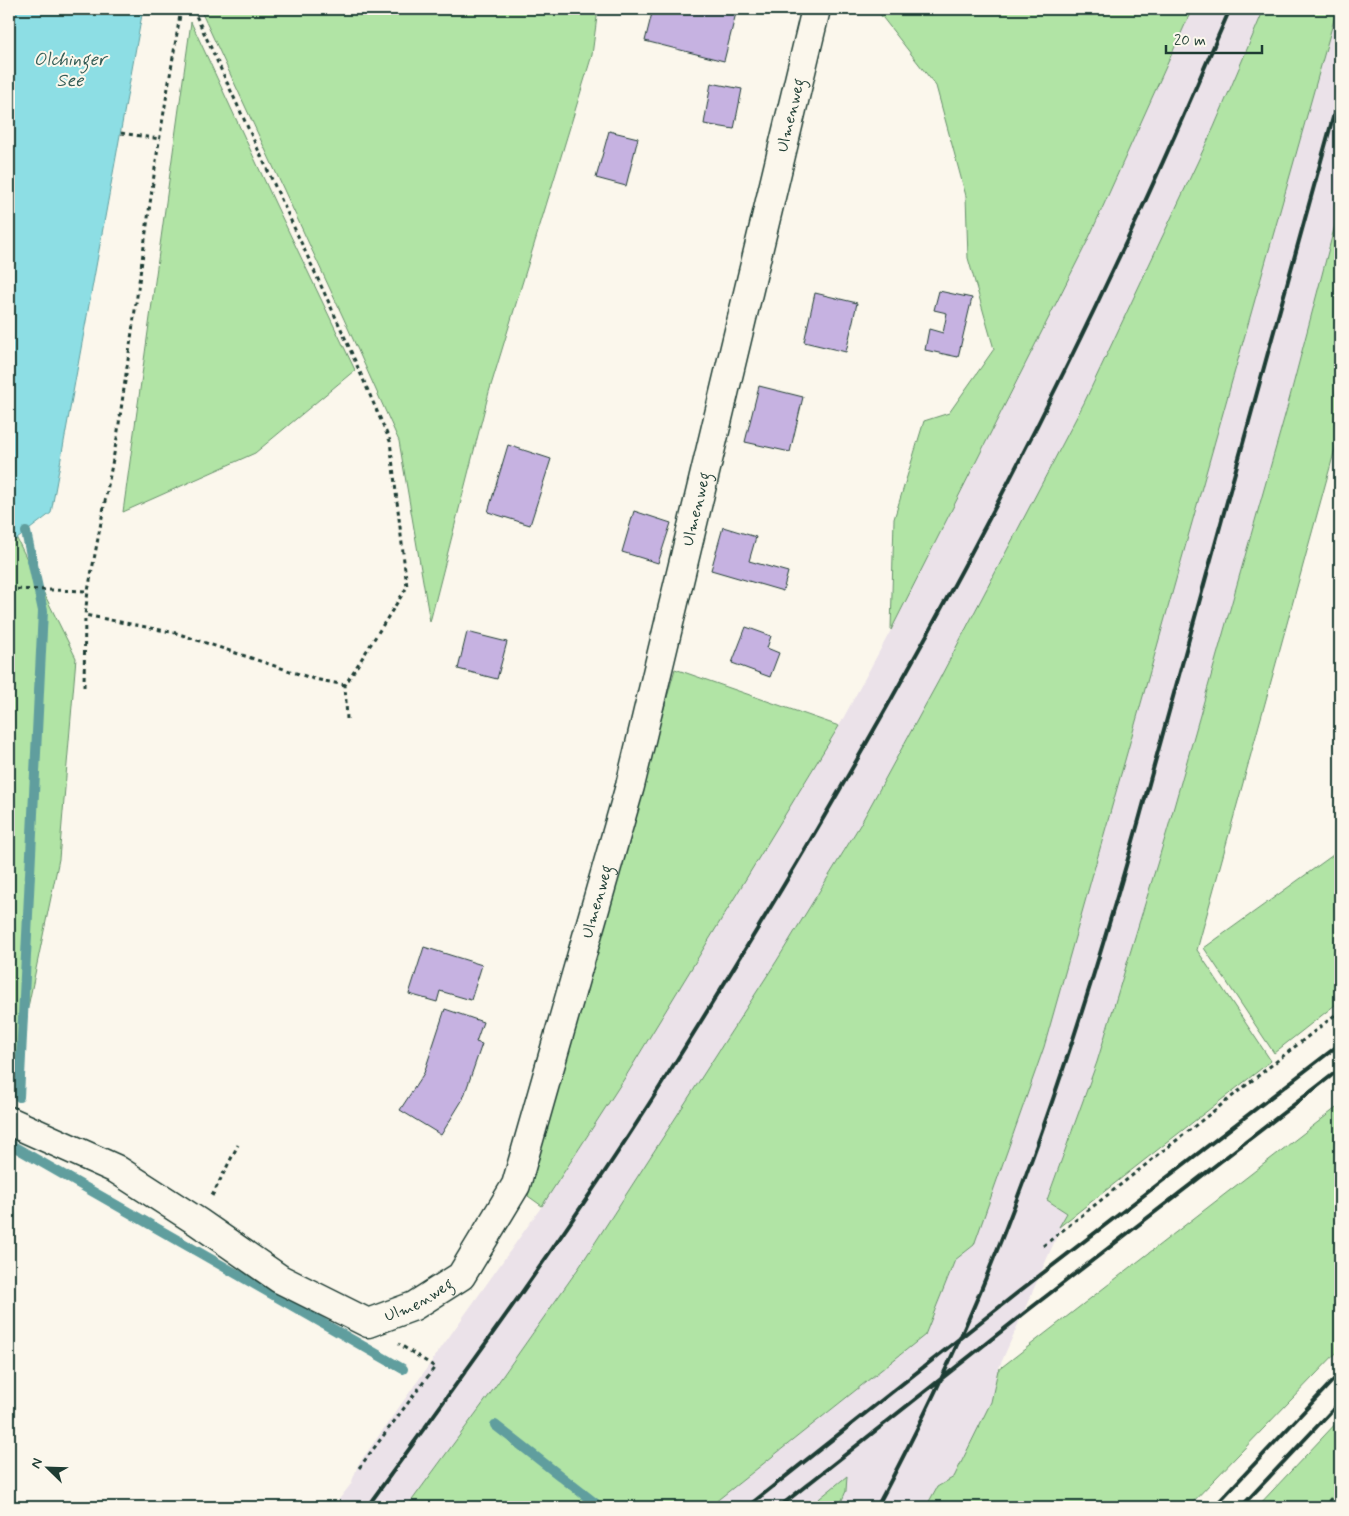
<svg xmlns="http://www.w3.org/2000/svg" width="1349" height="1516" font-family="Mynerve,sans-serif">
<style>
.built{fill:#ebe2e9}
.green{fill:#b1e4a5;stroke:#68906c}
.water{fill:#8ddee4;stroke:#619e9e}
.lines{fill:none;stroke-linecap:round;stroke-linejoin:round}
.stream{stroke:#619e9e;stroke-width:10}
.building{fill:#c6b2e1;stroke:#1f3d34}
.minor-casing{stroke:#1f3d34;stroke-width:31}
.path{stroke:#1f3d34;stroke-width:3;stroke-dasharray:4 4;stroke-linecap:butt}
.minor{stroke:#fbf7ec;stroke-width:28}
.rail{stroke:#1f3d34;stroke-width:4}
.labels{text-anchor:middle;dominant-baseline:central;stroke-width:4;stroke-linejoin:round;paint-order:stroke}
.street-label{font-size:16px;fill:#1f3d34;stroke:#fbf7ec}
.water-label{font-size:18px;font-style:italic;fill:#355d57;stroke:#fbf7ec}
</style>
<rect width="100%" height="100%" fill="#fbf7ec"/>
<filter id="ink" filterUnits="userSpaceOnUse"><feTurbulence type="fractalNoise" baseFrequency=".02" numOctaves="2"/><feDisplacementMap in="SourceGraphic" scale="10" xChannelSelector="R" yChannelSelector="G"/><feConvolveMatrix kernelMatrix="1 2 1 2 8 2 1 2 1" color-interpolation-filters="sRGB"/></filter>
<g filter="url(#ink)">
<path class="built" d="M 1192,9 L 1264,9 L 1214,127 L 1084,403 L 939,680 L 860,825 L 776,962 L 580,1266 L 490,1394 L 407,1507 L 333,1507 L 351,1484 L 358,1465 L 542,1206 L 626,1076 L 839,726 L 891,630 L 1087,242 Z
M 1337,9 L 1340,9 L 1340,206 L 1287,408 L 1168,828 L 1097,1062 L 1047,1199 L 1067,1213 L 998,1370 L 992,1402 L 954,1477 L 937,1487 L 926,1507 L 839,1507 L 846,1491 L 847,1476 L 809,1507 L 709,1507 L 925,1335 L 955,1260 L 974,1245 L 1044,1047 Z"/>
<path class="green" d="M 200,9 L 598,9 L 592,55 L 489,392 L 430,622 L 399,441 L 343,317 Z
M 876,9 L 1192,9 L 1087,242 L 891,630 L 894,519 L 924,421 L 949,413 L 994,349 L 968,258 L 966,196 L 936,86 Z
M 1264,9 L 1337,9 L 1044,1047 L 974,1245 L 955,1260 L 925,1335 L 709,1507 L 407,1507 L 490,1394 L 580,1266 L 776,962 L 860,825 L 939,680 L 1084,403 L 1214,127 Z
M 191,22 L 275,203 L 355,370 L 255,453 L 123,512 Z
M 1340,206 L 1340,431 L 1197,950 L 1271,1061 L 1059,1227 L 1067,1213 L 1047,1200 L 1097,1062 L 1168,828 L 1287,408 Z
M 17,539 L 76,658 L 59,859 L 9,1098 L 9,540 Z
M 675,669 L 839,726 L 626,1076 L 542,1206 L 528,1196 Z
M 1340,850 L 1340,1001 L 1274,1053 L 1204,948 Z
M 1340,1105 L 1340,1349 L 1188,1507 L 926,1507 L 937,1487 L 954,1477 L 991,1402 L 998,1370 Z
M 1340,1419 L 1340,1507 L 1257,1507 Z
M 847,1476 L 846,1491 L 839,1507 L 809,1507 Z"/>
<path class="water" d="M 9,9 L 143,9 L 51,513 L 17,539 L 9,540 Z"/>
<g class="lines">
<path class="stream" d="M 19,1097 L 43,611 L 26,532
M 13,1146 L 403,1369
M 495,1425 L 600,1507"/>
</g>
<path class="building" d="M 653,9 L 719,9 L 736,13 L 724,61 L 645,41 Z
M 711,83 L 742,89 L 734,129 L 704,124 Z
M 609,131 L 638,138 L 626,186 L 596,178 Z
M 939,291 L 972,298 L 958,357 L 925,350 L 929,329 L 943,333 L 947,313 L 934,310 Z
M 815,293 L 857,303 L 846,352 L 804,342 Z
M 759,386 L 803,397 L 790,452 L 745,442 Z
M 508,445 L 551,459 L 530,525 L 488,512 Z
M 634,511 L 671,523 L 658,563 L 622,552 Z
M 723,527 L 756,537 L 749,561 L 788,572 L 783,591 L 711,570 Z
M 746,627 L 771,636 L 767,648 L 779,653 L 770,677 L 732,663 Z
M 467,632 L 507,642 L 497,679 L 458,669 Z
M 424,947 L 482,965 L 471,1000 L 440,991 L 437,1002 L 409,994 Z
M 445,1009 L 483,1022 L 476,1042 L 482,1044 L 463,1099 L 441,1135 L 400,1110 L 424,1073 Z"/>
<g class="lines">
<g class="minor-casing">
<g id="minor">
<path id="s1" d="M 9,1121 L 116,1169 L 198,1222 L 280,1279 L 368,1323 L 414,1306 L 461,1276 L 516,1185 L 630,786 L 816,9"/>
</g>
</g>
<path class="path" d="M 181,9 L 157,154 L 117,438 L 88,591 L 85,615 L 176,633 L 314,679 L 345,685
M 193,9 L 342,331 L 390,441 L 407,587 L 345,685 L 347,719
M 121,133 L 160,139
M 9,589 L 88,591
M 84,687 L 85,615
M 212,1196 L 238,1145
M 1043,1246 L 1340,1011
M 359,1468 L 435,1367 L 399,1344
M 1323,1507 L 1340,1489"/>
<use href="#minor" class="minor"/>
<path class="rail" d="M 367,1507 C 466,1371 566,1235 656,1093 C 827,823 985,544 1120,255 C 1159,174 1194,91 1230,9
M 747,1507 L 1017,1293 L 1340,1044
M 779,1507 L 1027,1311 L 1340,1069
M 877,1507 C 914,1437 949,1366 980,1292 C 1044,1139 1094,980 1139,820 L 1340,92
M 1214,1507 L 1340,1373
M 1241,1507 L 1340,1402"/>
</g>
</g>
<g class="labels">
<g class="street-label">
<text stroke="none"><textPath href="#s1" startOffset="1729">Ulmenweg</textPath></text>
<text stroke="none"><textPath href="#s1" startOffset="1324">Ulmenweg</textPath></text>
<text stroke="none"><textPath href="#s1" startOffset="919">Ulmenweg</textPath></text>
<text stroke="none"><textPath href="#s1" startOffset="469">Ulmenweg</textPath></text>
</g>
<g class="water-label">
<text x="70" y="60">Olchinger<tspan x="70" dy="21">See</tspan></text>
</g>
</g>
<rect width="1349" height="1516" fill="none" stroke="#fbf7ec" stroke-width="30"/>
<rect x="15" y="15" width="1319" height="1486" fill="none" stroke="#1f3d34" stroke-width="2" filter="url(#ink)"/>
<g transform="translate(48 1468) rotate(293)" stroke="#fbf7ec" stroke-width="4" paint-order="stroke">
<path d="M0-4L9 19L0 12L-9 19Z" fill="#1f3d34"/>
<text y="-8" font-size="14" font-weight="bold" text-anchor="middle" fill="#1f3d34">N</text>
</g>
<path d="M1166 45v8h96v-8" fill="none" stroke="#1f3d34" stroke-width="2.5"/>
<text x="1174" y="45" font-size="15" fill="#1f3d34" stroke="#fbf7ec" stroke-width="4" paint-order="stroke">20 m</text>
</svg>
